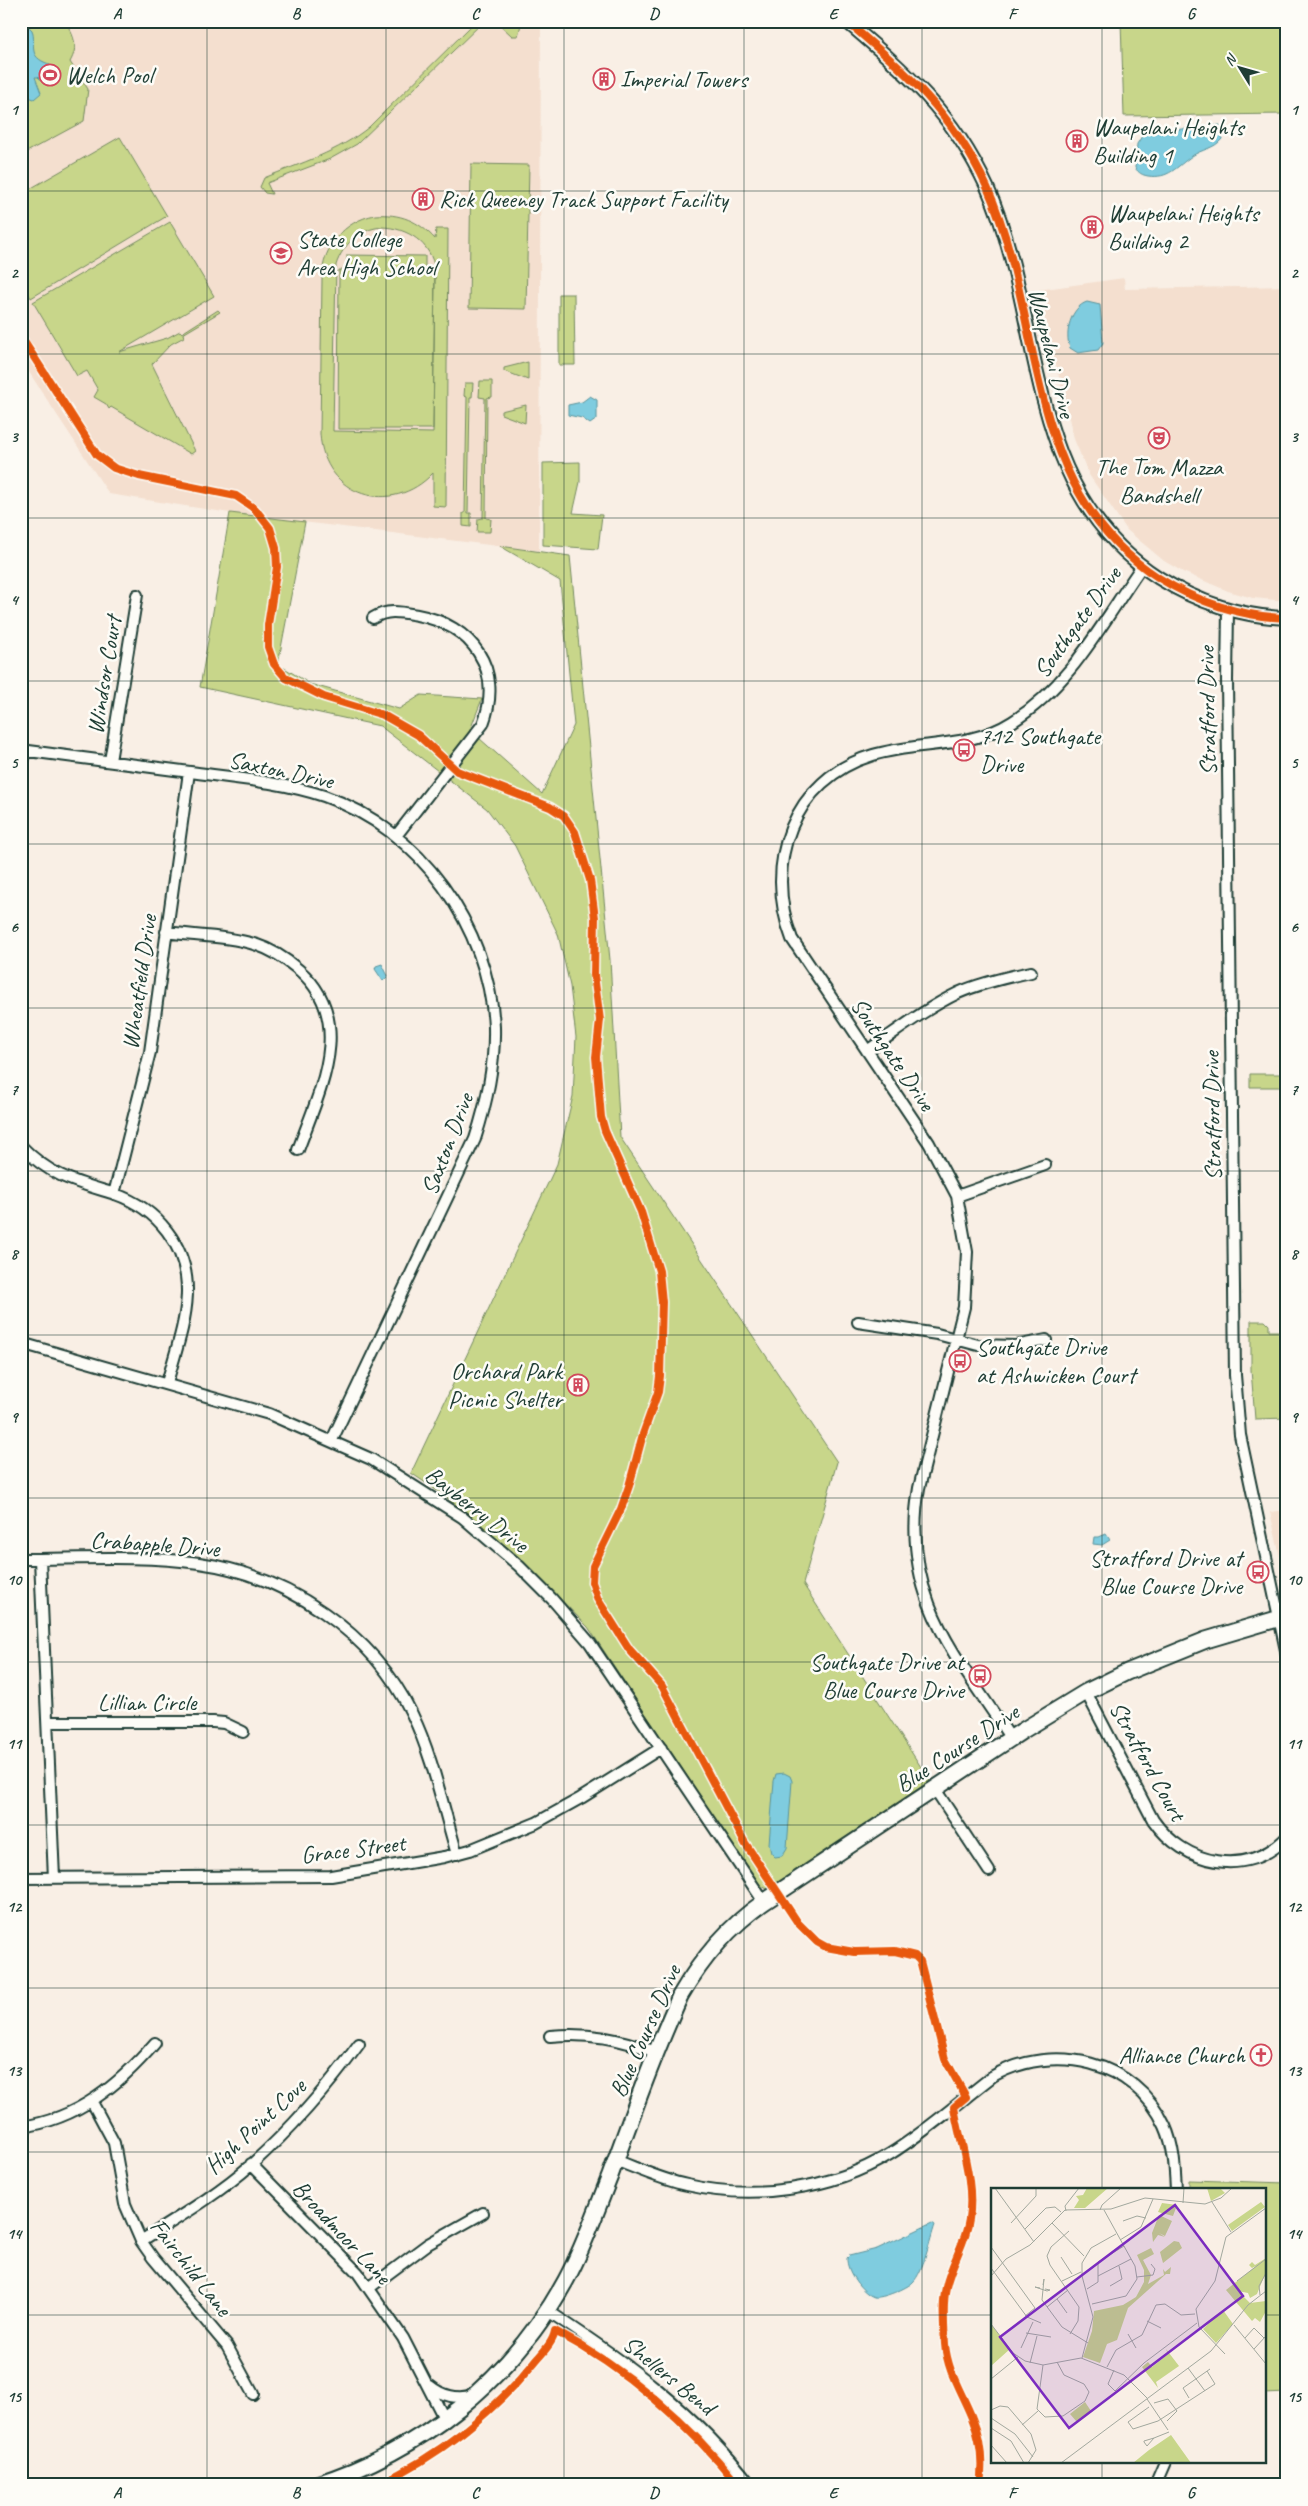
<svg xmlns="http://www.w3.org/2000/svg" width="1308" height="2506" font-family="Caveat,sans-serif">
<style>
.built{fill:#f4dfcf}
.green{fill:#c8d68a;stroke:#748a5f;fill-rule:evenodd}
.water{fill:#7fccdf;stroke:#59939b}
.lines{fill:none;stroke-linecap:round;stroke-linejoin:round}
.minor-casing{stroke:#1f3d34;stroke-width:14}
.tertiary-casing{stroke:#1f3d34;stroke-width:16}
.secondary-casing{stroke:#1f3d34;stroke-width:19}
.minor{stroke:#fdfcf7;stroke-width:10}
.tertiary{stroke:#fdfcf7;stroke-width:12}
.secondary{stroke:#fdfcf7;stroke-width:15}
.cycleway-casing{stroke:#fdfcf7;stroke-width:11}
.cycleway{stroke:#e8590c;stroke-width:8}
.grid{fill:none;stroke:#1f3d34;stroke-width:1;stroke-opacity:0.55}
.labels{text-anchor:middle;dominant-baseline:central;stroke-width:5;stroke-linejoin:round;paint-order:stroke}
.poi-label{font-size:24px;fill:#1f3d34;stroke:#fdfcf7;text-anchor:start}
.street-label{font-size:24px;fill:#1f3d34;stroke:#fdfcf7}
.inset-road{fill:none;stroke:#a2a89e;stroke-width:1}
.view{fill:#7b2cbf;fill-opacity:0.15;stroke:#7b2cbf;stroke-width:2.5}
.inset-edge{fill:none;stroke:#1f3d34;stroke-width:2.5}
.neatline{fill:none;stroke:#1f3d34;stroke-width:2}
.grid-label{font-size:16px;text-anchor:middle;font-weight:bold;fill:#1f3d34}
</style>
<rect width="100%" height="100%" fill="#f9efe5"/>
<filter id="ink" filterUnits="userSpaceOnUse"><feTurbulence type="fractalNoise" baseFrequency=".02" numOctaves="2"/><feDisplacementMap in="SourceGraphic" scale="10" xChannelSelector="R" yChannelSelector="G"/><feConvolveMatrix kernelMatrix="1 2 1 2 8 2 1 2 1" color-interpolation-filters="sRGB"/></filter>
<g filter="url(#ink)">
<path class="built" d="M 21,21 L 541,21 L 539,551 L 230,513 L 109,494 L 21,360 Z
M 1124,278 L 1125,289 L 1287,286 L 1287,601 L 1253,598 L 1228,591 L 1183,572 L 1164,561 L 1127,530 L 1089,475 L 1074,439 L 1038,290 Z
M 1287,1510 L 1287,1588 L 1270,1512 Z"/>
<path class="green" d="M 21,21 L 65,21 C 74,36 79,46 70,62 L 88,89 L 84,121 L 21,155 Z
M 476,21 L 484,21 L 357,144 L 330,159 L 267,183 L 272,194 L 265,193 L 260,187 L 264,178 C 301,163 338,152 369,127 Z
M 496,21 L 522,21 L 518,36 L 512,36 Z
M 1121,21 L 1287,21 L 1287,114 L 1124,116 Z
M 120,137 L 167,216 L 31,298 L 21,281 L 21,194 Z
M 471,164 L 529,165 L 526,309 L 469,308 Z
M 375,215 C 400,213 419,221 435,239 L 436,229 L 448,229 L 446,507 L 433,506 L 433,473 C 392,517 324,497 320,434 L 322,279 C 322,247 344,221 375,215 ZM 382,227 C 408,228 431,243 435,270 L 425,270 L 425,256 L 347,255 L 347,270 L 339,270 L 338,429 L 433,429 L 435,272 L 433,433 L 333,431 L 336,265 C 343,244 360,229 382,227 Z
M 170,222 L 214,296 L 119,352 L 167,338 L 180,331 L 182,333 L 218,310 L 220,312 L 183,334 L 184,337 L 171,344 L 152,364 L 195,451 L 191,454 L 111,407 L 109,409 L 106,404 L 94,397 L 98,390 L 87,371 L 77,376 L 33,302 Z
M 559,294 L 574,294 L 575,365 L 559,365 Z
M 528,362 L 528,380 L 504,371 L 504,368 Z
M 480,381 L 492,381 L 492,397 L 487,398 L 486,518 L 491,519 L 490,532 L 477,532 L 478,519 L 483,518 L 485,398 L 479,397 Z
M 465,383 L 473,383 L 472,397 L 470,397 L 468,513 L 471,513 L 471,527 L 463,526 L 463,513 L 465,513 L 467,397 L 464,396 Z
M 526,405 L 525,423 L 501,414 L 501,411 Z
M 580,462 L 580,482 L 573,513 L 602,515 L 598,549 L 543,545 L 543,463 Z
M 230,513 L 305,522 L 278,664 L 310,684 L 399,709 L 421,695 L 482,699 L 470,730 L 542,794 L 574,725 L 560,581 L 500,546 L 570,556 L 610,960 L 620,1137 L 837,1462 L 803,1584 L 930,1781 L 767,1889 L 760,1885 L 752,1874 L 588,1627 L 518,1556 L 445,1496 L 411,1473 L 557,1164 L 573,1096 L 576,1037 L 570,986 L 558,934 L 515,846 L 487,809 L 380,726 L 200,687 Z
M 1250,1074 L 1287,1074 L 1287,1087 L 1250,1087 Z
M 1251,1321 L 1265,1321 L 1269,1325 L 1269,1331 L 1287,1331 L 1287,1418 L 1255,1419 L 1251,1370 Z
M 1189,2180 L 1287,2183 L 1287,2393 L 1264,2394 L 1264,2190 L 1189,2190 Z"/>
<path class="water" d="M 21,24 L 28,26 L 32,30 C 37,46 26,56 49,64 L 56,77 L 44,83 L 38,77 L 35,77 L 41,93 L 34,99 L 26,96 L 25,88 L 21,89 Z
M 1220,125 L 1222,139 C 1214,149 1202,149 1192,156 C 1176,167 1169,179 1148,176 C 1142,175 1139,173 1135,168 L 1137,144 L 1144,133 Z
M 1087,302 L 1100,305 L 1103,343 L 1098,350 L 1078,353 L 1070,348 C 1064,333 1071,307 1087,302 Z
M 590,396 L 597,400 L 597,419 L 590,424 L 582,418 L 568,415 L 568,405 L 582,402 Z
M 382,964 L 388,976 L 383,981 L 375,969 L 376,966 Z
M 1106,1534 L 1110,1540 L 1102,1545 L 1093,1544 L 1094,1537 L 1099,1537 Z
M 784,1773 L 790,1776 L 792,1781 L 787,1848 L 782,1856 L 775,1857 L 771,1853 L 769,1844 L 774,1781 L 776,1774 Z
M 932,2223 L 935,2225 C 930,2239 923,2273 913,2282 C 908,2288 881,2299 874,2297 C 862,2293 846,2271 847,2258 L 849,2256 L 877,2249 Z"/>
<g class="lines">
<g class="minor-casing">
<path id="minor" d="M 1228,609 L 1227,680 L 1235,1375 L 1240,1435 L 1287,1655
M 373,618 C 388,609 400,612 417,615 C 472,625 504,669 483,724 L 396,836
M 21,750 C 77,757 134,765 190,772 C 235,778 281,782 324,796 C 420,829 489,927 494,1027 C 495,1066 487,1102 475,1139 L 332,1440
M 110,761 L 137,595
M 21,774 L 25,750
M 166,932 C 196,936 229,936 257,945 C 273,950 286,959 299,970 C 357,1020 319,1092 298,1150
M 867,1051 C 897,1031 925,1009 958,993 C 981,983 1007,977 1031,972
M 21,1146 C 51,1177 76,1182 115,1194 C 135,1201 154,1214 167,1231 C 204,1279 181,1331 167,1383
M 114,1194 L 150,1052 L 189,772
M 957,1196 L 1045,1165
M 858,1322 L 937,1334 L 978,1345 L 1015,1346 L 1046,1340
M 21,1343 L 269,1414 L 371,1459 L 462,1517 L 519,1566 L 552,1599 L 590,1643 L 764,1902
M 21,1559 C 80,1559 141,1555 199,1563 C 287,1575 373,1633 412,1714 C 433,1757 443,1808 457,1854
M 40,1559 L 54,1878
M 1086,1692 L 1153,1820 C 1184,1865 1247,1879 1287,1837
M 48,1722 L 213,1722 L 224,1723 L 243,1732
M 1011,1739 C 956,1654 900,1597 919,1488 L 964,1307 L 967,1252 L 957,1196 L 929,1143 L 792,939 C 763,864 792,779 873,755 C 919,741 970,749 1012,722 C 1071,685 1103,621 1142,566
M 935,1789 L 989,1871
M 21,1878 L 331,1876 L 444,1857 L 470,1850 L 536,1823 L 581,1798 L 661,1748
M 550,2036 C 588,2032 621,2039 656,2052
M 92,2102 L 114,2143 L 125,2204 L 141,2241 L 153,2258 L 227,2346 L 253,2394
M 21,2127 C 78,2119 119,2085 155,2043
M 615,2160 C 639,2169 662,2180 687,2185 C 753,2200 832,2190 890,2154 C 927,2131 959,2102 993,2076 C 1054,2042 1135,2060 1165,2126 C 1174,2146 1175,2168 1176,2190
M 251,2164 L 358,2273 L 403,2338 L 445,2420
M 141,2241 C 179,2217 218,2194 252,2164 C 292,2128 327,2088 359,2044
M 369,2288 L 428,2244 L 483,2213
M 548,2311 C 627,2363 692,2409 751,2485
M 430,2386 C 442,2396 458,2400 473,2395
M 1155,2485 L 1165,2462"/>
</g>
<g class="tertiary-casing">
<path id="tertiary" d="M 846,21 C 906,72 953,113 987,187 C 1046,319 1021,490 1159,578 C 1197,602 1242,617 1287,618"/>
</g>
<g class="secondary-casing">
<path id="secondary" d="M 314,2485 C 422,2451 511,2380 566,2280 C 584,2247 596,2211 610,2176 C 632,2115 654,2054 680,1996 C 702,1958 728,1927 764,1902 L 1022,1731 L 1086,1692 L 1127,1672 L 1206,1640 L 1287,1616"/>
</g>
<use href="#minor" class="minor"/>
<use href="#tertiary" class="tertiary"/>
<use href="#secondary" class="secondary"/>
<g class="cycleway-casing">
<path id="cycleway" d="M 846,21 C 906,72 953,113 987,187 C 1046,319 1021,490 1159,578 C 1197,602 1242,617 1287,618
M 21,337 L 97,455 L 114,468 L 139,476 L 236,496 L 255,509 L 270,528 L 276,548 L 277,567 L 268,625 L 268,647 L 274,664 L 286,678 L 324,697 L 383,715 L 418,735 L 457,771 L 550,807 L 564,816 L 575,832 L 590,880 L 595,918 L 594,975 L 600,1020 L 596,1057 L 601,1117 L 605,1131 L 641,1212 L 659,1271 L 662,1302 L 660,1376 L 658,1392 L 643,1434 L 629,1486 L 621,1509 L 593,1566 L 592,1582 L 598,1600 L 629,1649 L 662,1686 L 745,1843 L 798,1923 L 817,1942 L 826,1947 L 854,1952 L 895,1951 L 915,1956 L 920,1961 L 945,2059 L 966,2097 L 954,2107 C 960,2143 975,2182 969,2219 C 966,2243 951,2263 946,2287 C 942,2304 944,2326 945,2344 C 947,2371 962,2393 972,2418 C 981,2439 983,2463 980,2485
M 377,2485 C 437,2457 492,2414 534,2363 C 542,2353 553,2343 555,2331 C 625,2368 689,2423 738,2485"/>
</g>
<use href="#cycleway" class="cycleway"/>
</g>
</g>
<path class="grid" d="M 207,21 L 207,2485M 386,21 L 386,2485M 564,21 L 564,2485M 744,21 L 744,2485M 922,21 L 922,2485M 1102,21 L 1102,2190M 21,191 L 1287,191M 21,354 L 1287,354M 21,518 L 1287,518M 21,681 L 1287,681M 21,844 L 1287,844M 21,1008 L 1287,1008M 21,1171 L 1287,1171M 21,1335 L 1287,1335M 21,1498 L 1287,1498M 21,1662 L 1287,1662M 21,1825 L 1287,1825M 21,1988 L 1287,1988M 21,2152 L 1287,2152M 21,2315 L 992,2315M 1264,2315 L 1287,2315M 1102,2462 L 1102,2485"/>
<defs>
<g id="stadium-ring" transform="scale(1.125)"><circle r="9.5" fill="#fdfcf7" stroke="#d1495b" stroke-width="1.5"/><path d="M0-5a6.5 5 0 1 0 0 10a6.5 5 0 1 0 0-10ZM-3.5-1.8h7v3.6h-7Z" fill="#d1495b"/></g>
<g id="building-ring" transform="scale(1.125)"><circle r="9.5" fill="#fdfcf7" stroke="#d1495b" stroke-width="1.5"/><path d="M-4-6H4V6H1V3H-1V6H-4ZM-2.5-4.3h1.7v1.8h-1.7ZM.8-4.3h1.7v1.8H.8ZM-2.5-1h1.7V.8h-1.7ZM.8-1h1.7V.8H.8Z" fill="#d1495b"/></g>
<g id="school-ring" transform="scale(1.125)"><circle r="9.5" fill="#fdfcf7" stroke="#d1495b" stroke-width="1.5"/><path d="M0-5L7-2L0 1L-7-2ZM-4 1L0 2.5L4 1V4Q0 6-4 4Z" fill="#d1495b"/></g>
<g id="theatre-ring" transform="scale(1.125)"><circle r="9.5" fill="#fdfcf7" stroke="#d1495b" stroke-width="1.5"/><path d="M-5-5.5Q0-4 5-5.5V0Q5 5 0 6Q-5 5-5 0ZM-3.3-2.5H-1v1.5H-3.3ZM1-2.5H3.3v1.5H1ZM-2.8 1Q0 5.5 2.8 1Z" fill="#d1495b"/></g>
<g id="bus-ring" transform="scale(1.125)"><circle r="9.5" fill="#fdfcf7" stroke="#d1495b" stroke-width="1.5"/><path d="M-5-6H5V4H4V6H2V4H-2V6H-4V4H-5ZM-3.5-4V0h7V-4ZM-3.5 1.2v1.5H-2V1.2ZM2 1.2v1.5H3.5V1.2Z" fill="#d1495b"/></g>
<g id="church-ring" transform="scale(1.125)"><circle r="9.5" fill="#fdfcf7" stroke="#d1495b" stroke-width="1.5"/><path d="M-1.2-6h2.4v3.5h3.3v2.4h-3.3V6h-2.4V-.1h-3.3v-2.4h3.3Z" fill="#d1495b"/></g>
</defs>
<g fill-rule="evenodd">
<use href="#stadium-ring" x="50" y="75"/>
<use href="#building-ring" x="604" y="79"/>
<use href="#building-ring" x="1077" y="141"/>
<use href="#building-ring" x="423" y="199"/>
<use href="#building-ring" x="1092" y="227"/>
<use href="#school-ring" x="281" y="253"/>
<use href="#theatre-ring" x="1159" y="438"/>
<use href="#bus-ring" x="964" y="750"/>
<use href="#bus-ring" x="960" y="1361"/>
<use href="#building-ring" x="578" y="1385"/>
<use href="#bus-ring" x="1258" y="1572"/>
<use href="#bus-ring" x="980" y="1676"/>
<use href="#church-ring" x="1261" y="2055"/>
</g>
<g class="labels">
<g class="poi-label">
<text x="66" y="75">Welch Pool</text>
<text x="620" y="79">Imperial Towers</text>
<text x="1093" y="127">Waupelani Heights<tspan x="1093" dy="28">Building 1</tspan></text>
<text x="439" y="199">Rick Queeney Track Support Facility</text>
<text x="1108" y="213">Waupelani Heights<tspan x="1108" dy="28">Building 2</tspan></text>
<text x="297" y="239">State College<tspan x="297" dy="28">Area High School</tspan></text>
<text x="1159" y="467" text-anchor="middle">The Tom Mazza<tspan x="1159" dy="28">Bandshell</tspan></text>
<text x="980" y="736">712 Southgate<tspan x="980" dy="28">Drive</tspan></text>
<text x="976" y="1347">Southgate Drive<tspan x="976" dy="28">at Ashwicken Court</tspan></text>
<text x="562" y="1371" text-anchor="end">Orchard Park<tspan x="562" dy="28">Picnic Shelter</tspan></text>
<text x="1242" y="1558" text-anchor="end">Stratford Drive at<tspan x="1242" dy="28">Blue Course Drive</tspan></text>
<text x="964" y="1662" text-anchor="end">Southgate Drive at<tspan x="964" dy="28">Blue Course Drive</tspan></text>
<text x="1245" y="2055" text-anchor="end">Alliance Church</text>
</g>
<g class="street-label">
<text transform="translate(1052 353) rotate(76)">Waupelani Drive</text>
<text transform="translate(1077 622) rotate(-54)">Southgate Drive</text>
<text transform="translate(104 675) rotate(-81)">Windsor Court</text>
<text transform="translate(1207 711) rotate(-91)">Stratford Drive</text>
<text transform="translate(281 770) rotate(12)">Saxton Drive</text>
<text transform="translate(139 982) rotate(-82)">Wheatfield Drive</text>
<text transform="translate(893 1054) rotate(56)">Southgate Drive</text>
<text transform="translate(1212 1116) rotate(-91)">Stratford Drive</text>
<text transform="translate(447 1144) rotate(-69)">Saxton Drive</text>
<text transform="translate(477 1509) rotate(38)">Bayberry Drive</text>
<text transform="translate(155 1544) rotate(4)">Crabapple Drive</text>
<text x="147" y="1702">Lillian Circle</text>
<text transform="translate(957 1748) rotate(-33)">Blue Course Drive</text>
<text transform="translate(1148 1761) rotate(61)">Stratford Court</text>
<text transform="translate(353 1849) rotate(-7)">Grace Street</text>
<text transform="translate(645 2031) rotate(-66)">Blue Course Drive</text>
<text transform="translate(255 2126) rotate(-43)">High Point Cove</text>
<text transform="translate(342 2232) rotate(47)">Broadmoor Lane</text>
<text transform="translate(191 2267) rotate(52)">Fairchild Lane</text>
<text transform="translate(669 2375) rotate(39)">Shellers Bend</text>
</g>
</g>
<g transform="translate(991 2188)">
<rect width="275" height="275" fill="#f9efe5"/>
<path d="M 96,0 L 117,0 L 94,20 L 83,20 L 88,12 L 85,8 L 92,7 ZM 216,0 L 229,0 L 234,5 L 220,13 ZM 270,14 L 274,19 L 241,43 L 237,37 ZM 171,15 L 186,17 L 182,28 L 167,24 ZM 168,27 L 181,33 L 174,48 L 168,45 L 174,49 L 167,47 L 162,54 L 161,45 ZM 183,53 L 188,54 L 191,60 L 172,75 L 169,64 ZM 160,60 L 163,66 L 152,72 L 160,87 L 157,96 L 173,87 L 172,81 L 174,84 L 180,79 L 179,86 L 175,86 L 137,120 L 126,152 L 116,156 L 109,175 L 92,169 L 101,143 L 103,123 L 132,117 L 145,109 L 153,94 L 153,82 L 146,67 ZM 275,70 L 275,84 L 266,106 L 259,110 L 257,105 L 247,103 L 259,115 L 275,113 L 275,123 L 269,134 L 264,130 L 261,133 L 235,102 L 265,78 L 261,80 L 258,77 L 261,74 L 264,77 ZM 232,122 L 242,136 L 225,155 L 212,141 ZM 0,136 L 19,161 L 0,178 ZM 175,161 L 188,178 L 165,194 L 167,200 L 151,179 L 157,174 L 161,179 L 177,166 ZM 94,214 L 100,223 L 86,234 L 79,226 ZM 180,247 L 200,275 L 142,275 L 158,262 Z" fill="#c8d68a"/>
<path class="inset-road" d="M 4,0 L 43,54M 221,14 L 240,44M 192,15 L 193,0M 109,22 L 111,17 L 130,0M 75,23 L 74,18 L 88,0M 132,33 L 146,28 L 155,30M 20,35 L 45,8 L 45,0M 61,35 L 93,68M 34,41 L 55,20 L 64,19 L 70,24M 78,43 L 60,59 L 56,68 L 59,77 L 88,119 L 87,133 L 79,146M 129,52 L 150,39 L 162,11M 0,59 L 44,120 L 34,128M 70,69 L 81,86M 0,80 L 36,129 L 50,135M 0,88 L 15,71 L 39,57 L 74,22 L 120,21 L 154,10 L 214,16 L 230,10 L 241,0M 107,88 L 140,71M 146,89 L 162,87 L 164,81 L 160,76M 71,93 L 90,84M 246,93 L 275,71M 52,97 L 53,91 L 51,112 L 71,139 L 97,155M 119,98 L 131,91 L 128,78M 49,100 L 44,99 L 56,103 L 59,102 L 54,101M 96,101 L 107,94 L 107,74 L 133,58M 269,107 L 268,98 L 275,85M 66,111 L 76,125M 101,116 L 135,108 L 146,91 L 144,78 L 113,22M 56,119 L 77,102M 156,133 L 170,140M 0,136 L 22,165 L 34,173 L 52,177 L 90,170 L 133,187 L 156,210M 243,137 L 275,176M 35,145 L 60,149M 137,146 L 145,160M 254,150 L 263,140 L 273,150M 30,160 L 42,134M 263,161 L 275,148M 231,163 L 234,166 L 208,139 L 205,121 L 224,93 L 235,49 L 275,20M 91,170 L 102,129 L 91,88 L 91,75 L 100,60 L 125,46M 39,175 L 46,148M 52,177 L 46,221 L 54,229 L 72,228 L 94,213 L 98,204 L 93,196 L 73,187 L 66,174M 116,179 L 125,162 L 151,147 L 165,117 L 174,116 L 190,127 L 204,126M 197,180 L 214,203M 123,182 L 117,196 L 124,203 L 153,175 L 206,135M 0,191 L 27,169M 198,210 L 192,200 L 219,181M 156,211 L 177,242M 163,215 L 177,211 L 186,223 L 176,233M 158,219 L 137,234 L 142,241 L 167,233 L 224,196 L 216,183M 0,222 L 9,218 L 17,219 L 40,246 L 45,262 L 37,275M 0,230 L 24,246 L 42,269M 31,237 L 47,223M 0,240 L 20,253 L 33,275M 163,250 L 156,258 L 153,254 L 153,253 ZM 163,250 L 178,244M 0,257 L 16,275M 70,275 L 220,163 L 257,117 L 275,103"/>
<path class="view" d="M 184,17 L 252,108 L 78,240 L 9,149 Z"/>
<rect width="275" height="275" class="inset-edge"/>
</g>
<rect width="1308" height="2506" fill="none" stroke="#fdfcf7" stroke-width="55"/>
<g transform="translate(1240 68) rotate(307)" stroke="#fdfcf7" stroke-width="4" paint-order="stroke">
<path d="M0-4L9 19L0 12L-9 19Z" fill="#1f3d34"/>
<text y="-8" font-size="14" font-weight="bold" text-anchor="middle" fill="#1f3d34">N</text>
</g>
<rect x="28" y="28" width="1252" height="2450" class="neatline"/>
<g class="grid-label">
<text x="117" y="19">A</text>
<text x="296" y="19">B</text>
<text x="475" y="19">C</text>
<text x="654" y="19">D</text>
<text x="833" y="19">E</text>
<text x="1012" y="19">F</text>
<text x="1191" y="19">G</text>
<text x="14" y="115">1</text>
<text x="1294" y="115">1</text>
<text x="14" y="278">2</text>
<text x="1294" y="278">2</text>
<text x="14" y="442">3</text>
<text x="1294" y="442">3</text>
<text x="14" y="605">4</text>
<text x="1294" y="605">4</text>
<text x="14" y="768">5</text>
<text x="1294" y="768">5</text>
<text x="14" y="932">6</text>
<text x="1294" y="932">6</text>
<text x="14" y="1095">7</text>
<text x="1294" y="1095">7</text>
<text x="14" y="1259">8</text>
<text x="1294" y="1259">8</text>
<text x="14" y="1422">9</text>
<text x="1294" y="1422">9</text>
<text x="14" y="1585">10</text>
<text x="1294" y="1585">10</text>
<text x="14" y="1749">11</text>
<text x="1294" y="1749">11</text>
<text x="14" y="1912">12</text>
<text x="1294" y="1912">12</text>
<text x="14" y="2076">13</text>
<text x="1294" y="2076">13</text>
<text x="14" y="2239">14</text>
<text x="1294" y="2239">14</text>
<text x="14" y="2402">15</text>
<text x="1294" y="2402">15</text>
<text x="117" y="2498">A</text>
<text x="296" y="2498">B</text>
<text x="475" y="2498">C</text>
<text x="654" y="2498">D</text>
<text x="833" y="2498">E</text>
<text x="1012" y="2498">F</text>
<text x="1191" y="2498">G</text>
</g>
</svg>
